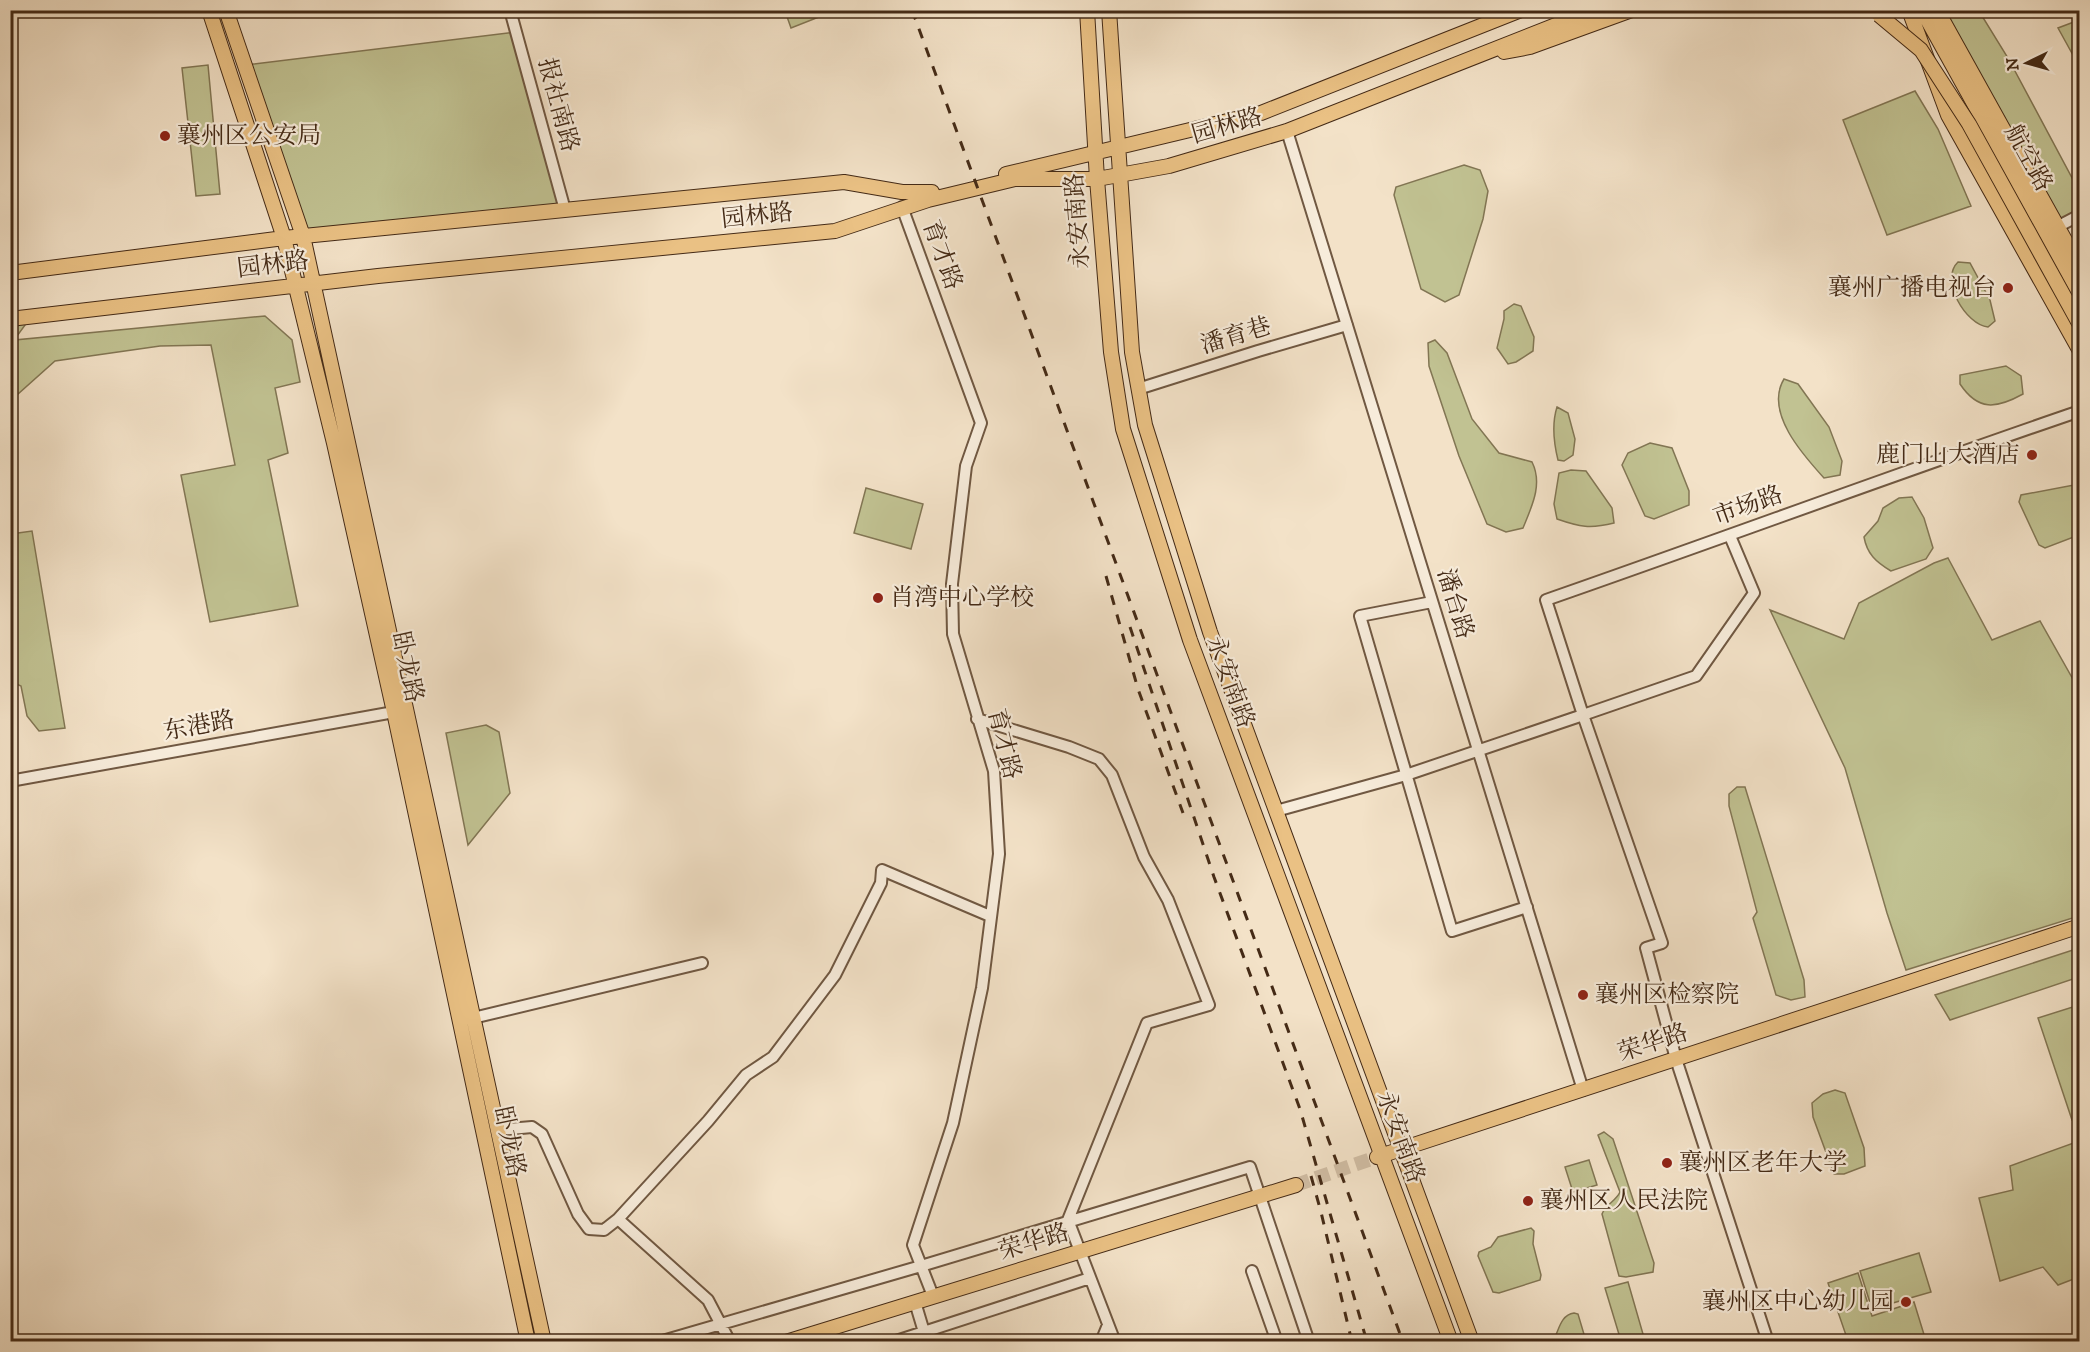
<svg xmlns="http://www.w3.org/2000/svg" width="2090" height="1352" font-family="'IM FELL DW Pica','Noto Serif SC',serif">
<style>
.green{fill:#c1c292;stroke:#827654;stroke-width:1.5}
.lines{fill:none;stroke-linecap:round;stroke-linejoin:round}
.major-tunnel{stroke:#d0bda4;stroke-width:14;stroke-dasharray:14 7;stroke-linecap:butt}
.minor-casing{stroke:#705842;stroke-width:14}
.major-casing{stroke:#442a16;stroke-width:16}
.minor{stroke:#f7ecdb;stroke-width:10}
.major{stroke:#eac184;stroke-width:14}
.rail{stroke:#442a16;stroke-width:3;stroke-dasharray:10 10;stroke-linecap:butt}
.major-bridge-casing{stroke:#442a16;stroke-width:16;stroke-linecap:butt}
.major-bridge{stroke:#eac184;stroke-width:14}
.poi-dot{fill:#8f2418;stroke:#f7ecdb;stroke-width:2}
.labels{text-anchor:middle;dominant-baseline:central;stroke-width:4.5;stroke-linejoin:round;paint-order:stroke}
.street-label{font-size:24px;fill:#442a16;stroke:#f7ecdb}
.poi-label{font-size:24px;fill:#442a16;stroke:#f7ecdb;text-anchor:start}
</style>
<rect width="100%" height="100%" fill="#f3e2c8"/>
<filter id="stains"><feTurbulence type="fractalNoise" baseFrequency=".00333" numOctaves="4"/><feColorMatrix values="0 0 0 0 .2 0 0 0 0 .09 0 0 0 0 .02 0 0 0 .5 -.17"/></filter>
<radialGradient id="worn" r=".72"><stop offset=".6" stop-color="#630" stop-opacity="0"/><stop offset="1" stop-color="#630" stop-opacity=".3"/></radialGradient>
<path class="green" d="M 785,11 L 834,11 L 791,28 Z
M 1937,11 L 1979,11 L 2008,58 L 2079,191 L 2079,215 L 2057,227 Z
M 2079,20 L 2080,20 L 2079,66 L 2058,28 Z
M 516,32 L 565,210 L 303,236 L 245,65 Z
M 208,65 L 220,194 L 196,196 L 182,68 Z
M 1915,91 L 1938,129 L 1971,206 L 1887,235 L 1843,120 Z
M 1464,165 L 1480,170 L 1488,191 L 1483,219 L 1459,295 L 1445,302 L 1421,289 L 1394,195 L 1396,187 Z
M 1958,262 L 1970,263 L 1990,300 L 1995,321 L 1988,327 C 1966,325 1939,280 1958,262 Z
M 1514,304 L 1521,306 L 1534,337 L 1533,351 L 1516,362 L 1508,364 L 1497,348 L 1504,319 L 1504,311 Z
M 265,316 L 292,340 L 300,382 L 275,388 L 288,453 L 268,460 L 298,606 L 210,622 L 181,475 L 235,465 L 211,345 L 160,346 L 55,361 L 18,394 L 11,395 L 10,319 L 31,317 L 14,340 Z
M 1435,340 L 1447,353 L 1472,419 L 1499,453 L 1532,462 C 1543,484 1532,506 1523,528 L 1506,532 L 1487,524 L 1459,456 L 1429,366 L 1428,343 Z
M 2006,366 L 2021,376 L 2023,394 C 1996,409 1978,411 1960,384 L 1960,375 Z
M 1784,379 L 1798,384 L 1829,427 L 1842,461 L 1840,475 L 1824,478 C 1803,455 1764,412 1784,379 Z
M 1557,407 L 1568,413 L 1575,439 L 1573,455 L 1564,461 L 1558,460 C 1554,444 1552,423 1557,407 Z
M 1650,443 L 1672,448 L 1689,491 L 1689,505 L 1654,519 L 1645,516 L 1622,465 L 1628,453 Z
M 1571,470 L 1586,471 L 1612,508 L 1614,523 C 1590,529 1580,527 1557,519 L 1554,504 L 1559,473 Z
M 2074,485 L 2079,486 L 2079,535 L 2045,548 L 2039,545 L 2019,502 L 2021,495 Z
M 866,488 L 923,504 L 911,549 L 854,533 Z
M 1912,497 L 1924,518 L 1933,548 L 1926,559 L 1891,571 C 1876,562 1867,554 1864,537 L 1878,521 L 1883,508 L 1899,498 Z
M 32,531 L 65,728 L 39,731 L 27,716 L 21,686 L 10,681 L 11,534 Z
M 1948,558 L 1992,640 L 2040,621 L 2079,690 L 2079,916 L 1906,970 L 1887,913 L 1845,768 L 1770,610 L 1844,639 L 1859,603 L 1934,563 Z
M 486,725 L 499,732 L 510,793 L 468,845 L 446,733 Z
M 1737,787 L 1745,787 L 1804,980 L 1805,997 L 1791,1000 L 1776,995 L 1753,918 L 1757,912 L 1729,806 L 1729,794 Z
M 2079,948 L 2079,977 L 1950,1020 L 1935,995 Z
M 2079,1005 L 2079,1117 L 2072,1120 L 2038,1018 Z
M 1835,1090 L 1845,1093 L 1864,1148 L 1865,1166 L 1844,1174 L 1834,1174 L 1813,1117 L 1812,1103 L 1823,1094 Z
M 1604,1132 L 1613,1139 L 1654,1263 L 1653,1272 L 1626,1277 L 1619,1276 L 1602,1214 C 1606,1204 1616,1201 1620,1192 L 1598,1135 Z
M 2079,1141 L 2079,1277 L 2058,1285 L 2043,1267 L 2000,1281 L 1979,1198 L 2013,1190 L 2010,1166 Z
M 1589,1160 L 1597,1185 L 1573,1192 L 1565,1167 Z
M 1531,1228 L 1534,1231 L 1533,1244 L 1541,1275 L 1540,1280 L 1499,1293 L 1493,1292 L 1478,1256 L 1479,1252 L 1491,1247 L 1498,1237 Z
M 1919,1253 L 1931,1292 L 1872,1309 L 1860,1271 Z
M 1858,1273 L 1872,1316 L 1914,1302 L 1926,1341 L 1848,1341 L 1828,1283 Z
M 1628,1282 L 1645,1341 L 1621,1341 L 1605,1288 Z
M 1574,1313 L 1578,1314 L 1586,1341 L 1553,1341 C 1559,1331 1560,1315 1574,1313 Z"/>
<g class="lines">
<path class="major-tunnel" d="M 1296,1185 L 1377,1157"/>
<g class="minor-casing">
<path id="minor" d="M 510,10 L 565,210
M 1287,131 L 1583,1090
M 902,207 L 981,423 L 966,466 L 952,584 L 953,634 L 994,771 L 999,854 L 982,988 L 953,1123 L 913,1245 L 933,1296
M 2057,227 L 2080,215
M 1138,389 L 1258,351 L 1347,325
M 1730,536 L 1754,593 L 1696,676 L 1583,715 L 1662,943 L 1646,948 L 1676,1059 L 1768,1342
M 1432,602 L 1360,616 L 1452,931 L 1527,907
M 977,719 L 1069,747 L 1099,759 L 1112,775 L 1144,857 L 1168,900 L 1209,1005 L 1147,1023 L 1068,1220 L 1115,1342
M 10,781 L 394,712
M 1276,811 L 1406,775 L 1583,715 L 1546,600 C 1724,538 1901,472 2080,411
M 473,1018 L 702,963
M 498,1130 L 532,1127 L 542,1134 L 578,1214 L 589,1229 L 604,1230 L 618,1219
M 1252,1271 L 1277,1342
M 915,1302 L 927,1342
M 659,1342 L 921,1266 L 1250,1167 L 1309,1342
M 730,1342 L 708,1300 L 618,1219 L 708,1121 L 746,1075 L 773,1057 L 835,975 L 881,883 L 882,870 L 990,916
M 893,1342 L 1090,1278
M 1101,1342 L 1108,1325"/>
</g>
<g class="major-casing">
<path id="major" d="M 209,10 L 284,238 L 334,443 L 394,712 L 528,1342
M 226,10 L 303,236 L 544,1342
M 1087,10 L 1097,179 L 1111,352 L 1123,429 L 1190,640 L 1451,1342
M 1109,10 L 1132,352 L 1145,425 L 1210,632 L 1472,1342
M 1909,10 L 1948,115 L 2080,351
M 1922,10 L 2080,295
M 1937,10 L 2080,267
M 1504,52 L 1530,47 L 1632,10
M 1006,174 L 1261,113 L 1521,10
M 10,273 L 284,238 L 844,182 L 902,192 L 932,192
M 10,319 L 378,276 L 835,231 L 928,200 L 1015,179 L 1097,179 L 1169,166 L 1287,131 L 1594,10
M 1377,1157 L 2080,926
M 786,1342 L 1296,1185"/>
</g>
<use href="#minor" class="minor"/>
<use href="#major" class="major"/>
<path class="rail" d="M 912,10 L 1403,1342
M 1106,576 L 1138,689 L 1183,813
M 1130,627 L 1214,877 L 1300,1109 L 1367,1342
M 1311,1176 L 1321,1212 L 1352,1342"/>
<g class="major-bridge-casing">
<path id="major-bridge" d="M 1879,15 L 1921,50 L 1969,124 L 2080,325"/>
</g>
<use href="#major-bridge" class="major-bridge"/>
</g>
<g class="poi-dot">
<circle cx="165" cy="136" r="6"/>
<circle cx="2008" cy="288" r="6"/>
<circle cx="2032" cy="455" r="6"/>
<circle cx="878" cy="598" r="6"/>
<circle cx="1583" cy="995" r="6"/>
<circle cx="1667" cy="1163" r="6"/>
<circle cx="1528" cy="1201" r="6"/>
<circle cx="1906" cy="1302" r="6"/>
</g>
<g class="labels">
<g class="street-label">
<text transform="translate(558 105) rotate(75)">报社南路</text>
<text transform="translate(1227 126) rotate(-16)">园林路</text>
<text transform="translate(2028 158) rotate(61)">航空路</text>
<text transform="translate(757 216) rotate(-6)">园林路</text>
<text transform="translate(1078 221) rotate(-94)">永安南路</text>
<text transform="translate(942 255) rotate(70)">育才路</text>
<text transform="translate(273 265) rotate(-7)">园林路</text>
<text transform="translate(1236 336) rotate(-17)">潘育巷</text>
<text transform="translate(1748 506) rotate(-20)">市场路</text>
<text transform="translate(1455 604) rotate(73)">潘台路</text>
<text transform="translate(407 667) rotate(78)">卧龙路</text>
<text transform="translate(1230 682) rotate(70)">永安南路</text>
<text transform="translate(199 726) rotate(-10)">东港路</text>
<text transform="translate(1004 744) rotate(76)">育才路</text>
<text transform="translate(1653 1043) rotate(-18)">荣华路</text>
<text transform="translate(1400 1137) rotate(70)">永安南路</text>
<text transform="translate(509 1142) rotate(78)">卧龙路</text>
<text transform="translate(1034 1242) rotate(-17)">荣华路</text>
</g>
<g class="poi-label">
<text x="177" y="136">襄州区公安局</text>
<text x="1996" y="288" text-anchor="end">襄州广播电视台</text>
<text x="2020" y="455" text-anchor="end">鹿门山大酒店</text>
<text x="890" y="598">肖湾中心学校</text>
<text x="1595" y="995">襄州区检察院</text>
<text x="1679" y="1163">襄州区老年大学</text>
<text x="1540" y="1201">襄州区人民法院</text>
<text x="1894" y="1302" text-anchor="end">襄州区中心幼儿园</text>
</g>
</g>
<rect width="2090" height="1352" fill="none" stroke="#f3e2c8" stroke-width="36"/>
<rect x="12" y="12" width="2066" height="1328" fill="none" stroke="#442a16" stroke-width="3"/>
<rect x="18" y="18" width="2054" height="1316" fill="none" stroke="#442a16" stroke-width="1.5"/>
<g transform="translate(2027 63) rotate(265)" stroke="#f7ecdb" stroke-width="4.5" paint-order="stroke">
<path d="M0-4.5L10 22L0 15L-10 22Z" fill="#442a16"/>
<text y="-9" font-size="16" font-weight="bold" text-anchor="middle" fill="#442a16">N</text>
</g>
<rect width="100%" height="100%" filter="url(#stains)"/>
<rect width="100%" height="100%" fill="url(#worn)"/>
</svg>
